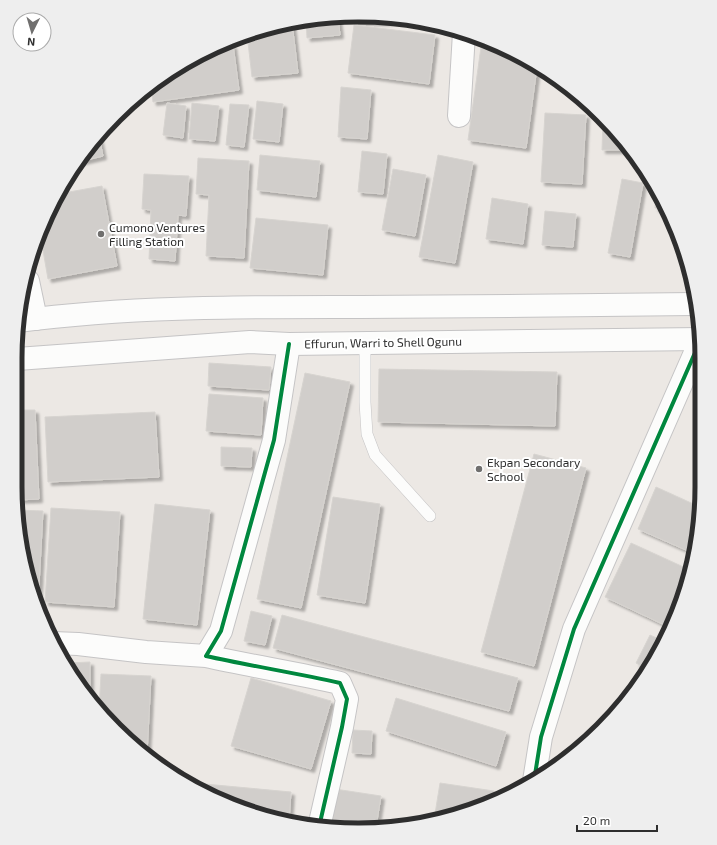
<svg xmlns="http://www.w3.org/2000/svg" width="717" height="845" font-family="'Exo 2',sans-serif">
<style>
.building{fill:#d1cecb;stroke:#d7d4d0;filter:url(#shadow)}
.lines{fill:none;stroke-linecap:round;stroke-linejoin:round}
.lane-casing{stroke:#c5c4c5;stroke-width:12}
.street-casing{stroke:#c5c4c5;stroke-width:24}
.secondary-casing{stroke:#c5c4c5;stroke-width:24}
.lane{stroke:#fcfcfb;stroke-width:11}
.street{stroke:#fcfcfb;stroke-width:22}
.secondary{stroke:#fcfcfb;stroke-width:22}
.cycleway-casing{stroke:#fff;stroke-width:6}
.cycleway{stroke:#00873e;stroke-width:4}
.poi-dot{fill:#706f6e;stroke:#fff;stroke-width:1.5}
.labels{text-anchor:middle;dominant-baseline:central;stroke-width:4;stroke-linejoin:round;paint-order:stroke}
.poi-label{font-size:12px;fill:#2e2e2e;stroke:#fff;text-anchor:start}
.street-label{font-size:12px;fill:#2e2e2e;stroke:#fff}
.rim{fill:none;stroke:#2e2e2e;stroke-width:5}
</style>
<defs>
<filter id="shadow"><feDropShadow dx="3.5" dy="3.5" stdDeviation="1" flood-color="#0004"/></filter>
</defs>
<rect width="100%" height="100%" fill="#ece8e4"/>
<path class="building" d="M 381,16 L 389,17 L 389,22 L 354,22 L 354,17 Z
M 338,17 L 340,35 L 307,38 L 306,20 L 313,18 Z
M 292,23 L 298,73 L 252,77 L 247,34 Z
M 354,25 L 435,35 L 429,84 L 348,73 Z
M 233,45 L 239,90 L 153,102 L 151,87 L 187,61 L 217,47 Z
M 481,47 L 512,51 L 537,67 L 526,148 L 468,140 Z
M 341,87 L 371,90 L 367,139 L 338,137 Z
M 257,101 L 283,104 L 279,142 L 253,139 Z
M 167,103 L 186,106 L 183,138 L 163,135 Z
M 192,103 L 219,106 L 215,141 L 189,139 Z
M 230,104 L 249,105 L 244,147 L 226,145 Z
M 545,113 L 586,115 L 582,184 L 541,182 Z
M 603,119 L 617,132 L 630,150 L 602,150 Z
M 99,136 L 103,156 L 78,162 L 86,149 Z
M 362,151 L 387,154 L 383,194 L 358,192 Z
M 260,155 L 320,161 L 316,197 L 257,190 Z
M 438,155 L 473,162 L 455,263 L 419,257 Z
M 198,158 L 249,161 L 244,258 L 206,256 L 209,195 L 196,194 Z
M 393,169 L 426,175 L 415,236 L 382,230 Z
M 144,174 L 189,176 L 186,216 L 178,215 L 175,261 L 149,259 L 151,210 L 142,209 Z
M 622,179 L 643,183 L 630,257 L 608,253 Z
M 102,186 L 117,266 L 48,279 L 41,239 L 51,206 L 58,194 Z
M 656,186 L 656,187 L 666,209 L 655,208 Z
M 492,198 L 528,204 L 523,244 L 486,239 Z
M 545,211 L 576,214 L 573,247 L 542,245 Z
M 256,218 L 328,225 L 323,275 L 250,268 Z
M 209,363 L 271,367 L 269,390 L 208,386 Z
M 379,369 L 557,372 L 555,426 L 378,422 Z
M 305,373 L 350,382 L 301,608 L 257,599 Z
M 209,394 L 263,398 L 261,435 L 206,431 Z
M 16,410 L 35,410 L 39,499 L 17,500 L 15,486 Z
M 155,412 L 159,477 L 48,482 L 45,417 Z
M 221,447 L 252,448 L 251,467 L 221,466 Z
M 534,454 L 586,468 L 534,666 L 481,652 Z
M 656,487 L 700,507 L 695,554 L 638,529 Z
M 333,497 L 380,504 L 365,603 L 317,595 Z
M 155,504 L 210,510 L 197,625 L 143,619 Z
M 51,508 L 120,512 L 114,607 L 45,602 Z
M 18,510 L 43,511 L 38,604 L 27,575 Z
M 631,543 L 690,570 L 676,618 L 671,628 L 605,597 Z
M 251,611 L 272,616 L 265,645 L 244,641 Z
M 282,615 L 518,678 L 509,711 L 273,648 Z
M 650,635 L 663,641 L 648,670 L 636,663 Z
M 90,662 L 90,698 L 67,663 Z
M 101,674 L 151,676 L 147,754 L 99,711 Z
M 251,678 L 331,701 L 311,769 L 231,746 Z
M 396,698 L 506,732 L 496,766 L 386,731 Z
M 353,730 L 372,731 L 371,754 L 352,753 Z
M 440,783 L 494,791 L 492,801 L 469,812 L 434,820 Z
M 205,784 L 291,792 L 289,821 L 248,812 L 205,790 Z
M 335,789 L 381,796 L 376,827 L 329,827 Z"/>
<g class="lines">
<g class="lane-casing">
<path id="lane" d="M 365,343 L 365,402 L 367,434 L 375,455 L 430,516"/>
</g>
<g class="street-casing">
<path id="street" d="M 459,116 L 464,33
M 28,281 L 36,319
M 289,344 L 274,440 L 221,631 L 206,656 C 251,666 296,673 340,683 L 347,699 L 342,727 L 319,827
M 53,643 L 78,644 L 146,652 L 206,656
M 534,781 L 541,737 L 574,629 L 701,339"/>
</g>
<g class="secondary-casing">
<path id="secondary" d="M 18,321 C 132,306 246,307 361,307 C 472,307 584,305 695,304
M 17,359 L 250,342 L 289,344 L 701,339"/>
</g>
<use href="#lane" class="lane"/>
<use href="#street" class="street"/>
<use href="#secondary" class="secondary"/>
<g class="cycleway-casing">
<path id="cycleway" d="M 289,344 L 274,440 L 221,631 L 206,656 C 251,666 296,673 340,683 L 347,699 L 342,727 L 319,827
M 534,781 L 541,737 L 574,629 L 701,339"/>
</g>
<use href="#cycleway" class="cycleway"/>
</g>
<g class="poi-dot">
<circle cx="101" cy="234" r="4"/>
<circle cx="479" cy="469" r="4"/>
</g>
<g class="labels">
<g class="poi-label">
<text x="109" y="227">Cumono Ventures<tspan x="109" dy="14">Filling Station</tspan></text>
<text x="487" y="462">Ekpan Secondary<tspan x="487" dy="14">School</tspan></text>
</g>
<g class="street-label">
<text transform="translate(383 342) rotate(-1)">Effurun, Warri to Shell Ogunu</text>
</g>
</g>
<path d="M0 0H717V845H0ZM358 22H359A336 336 0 0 1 695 358V487A336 336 0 0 1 359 823H358A336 336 0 0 1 22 487V358A336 336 0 0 1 358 22Z" fill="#eee" fill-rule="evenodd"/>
<path class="rim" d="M358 22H359A336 336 0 0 1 695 358V487A336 336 0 0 1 359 823H358A336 336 0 0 1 22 487V358A336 336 0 0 1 358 22Z"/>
<g transform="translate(32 32) rotate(185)"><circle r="19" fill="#ffffff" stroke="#ababab"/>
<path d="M0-3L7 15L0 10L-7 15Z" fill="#706f6e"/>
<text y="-6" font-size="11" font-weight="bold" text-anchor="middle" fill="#2e2e2e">N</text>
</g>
<path d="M577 825v6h80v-6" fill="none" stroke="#2e2e2e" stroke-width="2"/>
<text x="583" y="825" font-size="12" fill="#2e2e2e" stroke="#ffffff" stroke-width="3" paint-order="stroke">20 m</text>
</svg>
